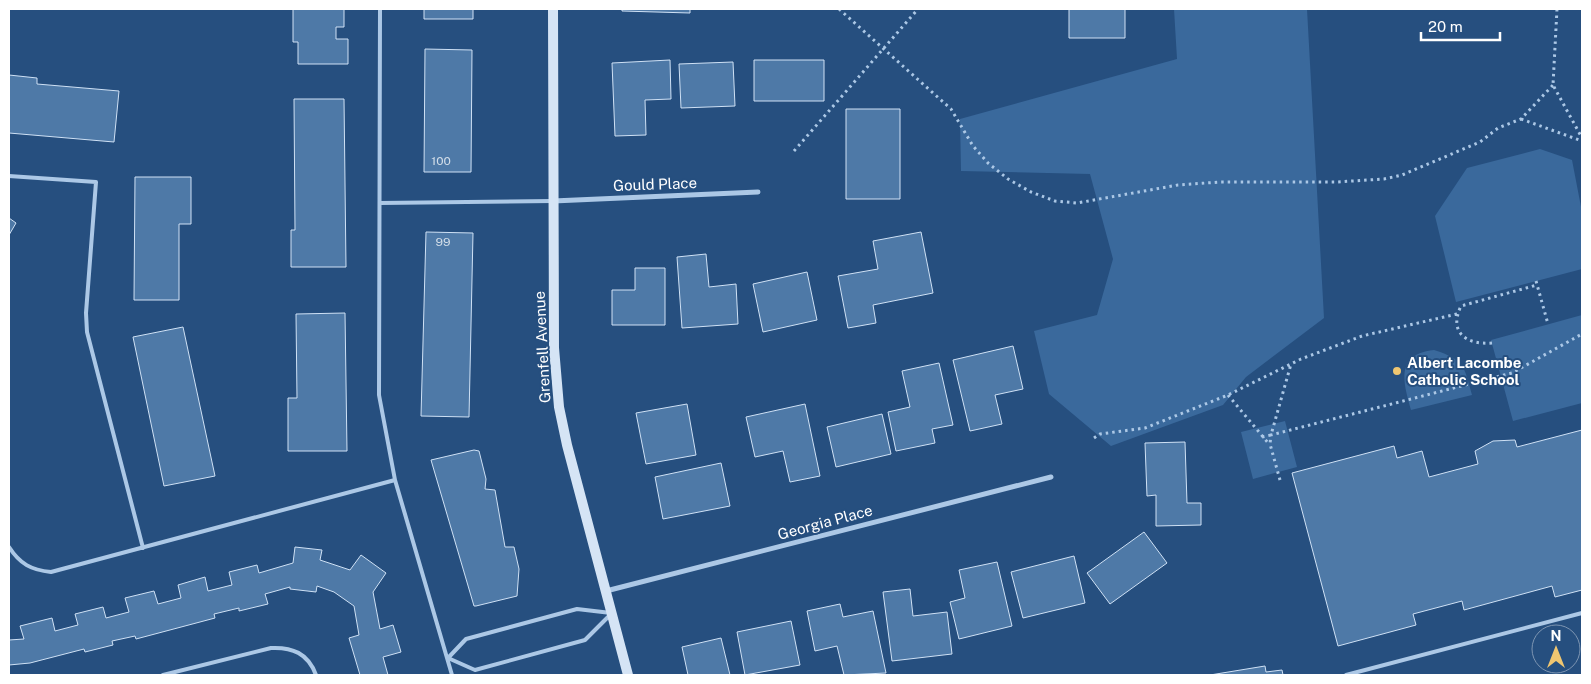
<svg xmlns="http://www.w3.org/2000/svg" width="1591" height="684" font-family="'Public Sans',sans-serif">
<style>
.green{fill:#3a699c}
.building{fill:#4e79a7;stroke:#cfe1f5}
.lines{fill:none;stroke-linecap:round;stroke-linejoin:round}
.path{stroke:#acc8e6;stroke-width:3;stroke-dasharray:2.5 4;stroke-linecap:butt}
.lane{stroke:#acc8e6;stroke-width:4}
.street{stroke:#acc8e6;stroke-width:5}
.secondary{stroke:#d5e4f5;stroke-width:10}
.poi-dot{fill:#efc671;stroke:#264f7f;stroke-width:2}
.labels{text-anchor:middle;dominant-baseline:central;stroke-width:4;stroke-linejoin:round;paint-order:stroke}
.number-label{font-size:12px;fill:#d3dee9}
.street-label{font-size:15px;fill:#fff;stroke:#264f7f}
.poi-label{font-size:15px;font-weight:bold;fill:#fff;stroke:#264f7f;text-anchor:start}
</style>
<rect width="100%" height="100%" fill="#264f7f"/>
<path class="green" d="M 1174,9 L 1307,9 L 1324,318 L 1246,377 L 1223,405 L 1111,446 L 1049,394 L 1034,331 L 1097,315 L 1113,259 L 1090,174 L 961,171 L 960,119 L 1177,59 Z
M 1540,149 L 1572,160 L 1582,212 L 1582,269 L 1456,302 L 1435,216 L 1467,168 Z
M 1582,315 L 1582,403 L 1513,421 L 1491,340 Z
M 1434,350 C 1465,360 1464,366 1472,395 L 1411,410 C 1403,382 1395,354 1434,350 Z
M 1285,421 L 1297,467 L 1253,479 L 1241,432 Z"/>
<path class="building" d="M 293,9 L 344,9 L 344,27 L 336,27 L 336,39 L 348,39 L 348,64 L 298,64 L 298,42 L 293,42 Z
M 424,9 L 473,9 L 473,19 L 424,19 Z
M 622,9 L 690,9 L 690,13 L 622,11 Z
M 1069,9 L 1125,9 L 1125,38 L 1069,38 Z
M 425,49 L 472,50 L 471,172 L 424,172 Z
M 670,60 L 671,99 L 645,100 L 646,135 L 615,136 L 612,63 Z
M 754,60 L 824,60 L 824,101 L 754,101 Z
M 733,62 L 735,106 L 681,108 L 679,64 Z
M 9,75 L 37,78 L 37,84 L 119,91 L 114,142 L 9,133 Z
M 294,99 L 344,99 L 346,267 L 291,267 L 291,230 L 295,230 Z
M 846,109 L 900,109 L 900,199 L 846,199 Z
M 135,177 L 191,177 L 191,224 L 179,224 L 179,300 L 134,300 Z
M 9,218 L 16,223 L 9,235 Z
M 426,232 L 473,233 L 469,417 L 421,416 Z
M 921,232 L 933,293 L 873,305 L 876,323 L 848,328 L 838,276 L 878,269 L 873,241 Z
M 706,254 L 709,287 L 736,284 L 738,324 L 682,328 L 677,257 Z
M 635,268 L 665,268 L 665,325 L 612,325 L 612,290 L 635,290 Z
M 807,272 L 817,320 L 763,332 L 753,284 Z
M 345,313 L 347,451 L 288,451 L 288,398 L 297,398 L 296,314 Z
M 183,327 L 215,476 L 164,486 L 133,337 Z
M 1013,346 L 1023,389 L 995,395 L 1002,424 L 970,431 L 953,360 Z
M 939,363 L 953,425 L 932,429 L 935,443 L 896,451 L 888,412 L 910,407 L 902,371 Z
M 687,404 L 696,455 L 646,464 L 636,413 Z
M 805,404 L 820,476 L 790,482 L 783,451 L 755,457 L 746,417 Z
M 882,414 L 891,454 L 836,467 L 827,427 Z
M 1582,430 L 1582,590 L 1555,597 L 1552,586 L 1464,610 L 1462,601 L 1413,614 L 1416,625 L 1338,646 L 1292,473 L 1394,446 L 1397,458 L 1422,451 L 1429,477 L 1478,464 L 1475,451 L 1493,441 L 1515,440 L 1517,447 Z
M 1185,442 L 1187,503 L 1201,503 L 1201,525 L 1156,526 L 1156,495 L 1147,496 L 1145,443 Z
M 474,450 L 479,451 L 486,479 L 485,489 L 495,490 L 505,547 L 514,547 L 519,569 L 517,596 L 476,606 L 474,606 L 431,460 Z
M 721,463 L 730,506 L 663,519 L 655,477 Z
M 1144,532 L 1167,563 L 1110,604 L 1087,573 Z
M 295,547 L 322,550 L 320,560 L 350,570 L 361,555 L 386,573 L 373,592 L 380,629 L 393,625 L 401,652 L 383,657 L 388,675 L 360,675 L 349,638 L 359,635 L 354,606 L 334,592 L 317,586 L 316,592 L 290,589 L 290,587 L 265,594 L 268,604 L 239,611 L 239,608 L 214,614 L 215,618 L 136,639 L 135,636 L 112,641 L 113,645 L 85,652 L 84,649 L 30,663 L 9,665 L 9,640 L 24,639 L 20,626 L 52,618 L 55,631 L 78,625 L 75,614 L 103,607 L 106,618 L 129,612 L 125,598 L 154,591 L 158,604 L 181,598 L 178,585 L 205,577 L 208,591 L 232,585 L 229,572 L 257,565 L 259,573 L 293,563 Z
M 1074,556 L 1085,603 L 1023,618 L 1011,572 Z
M 997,562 L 1012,626 L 959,639 L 950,602 L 965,598 L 959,570 Z
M 910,589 L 913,616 L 947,612 L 952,654 L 892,661 L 883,592 Z
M 840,604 L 843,617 L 873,611 L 886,673 L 844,675 L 837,646 L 815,651 L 807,611 Z
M 791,621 L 800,665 L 745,675 L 737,632 Z
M 721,638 L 730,675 L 688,675 L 682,647 Z
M 1265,666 L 1266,672 L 1282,670 L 1283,675 L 1210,675 Z"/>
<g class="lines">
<path class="path" d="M 839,9 L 951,109 L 973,146 L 988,163 L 1008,179 L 1031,192 L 1055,201 L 1077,203 L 1178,185 L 1220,182 L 1337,182 L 1384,179 L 1402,175 L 1480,142 L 1498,128 L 1521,119 L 1553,85
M 1557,9 L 1553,85 L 1582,138
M 1521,119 L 1582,141
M 794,151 L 918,9
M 1536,281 L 1548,324
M 1492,343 C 1467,345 1448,333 1461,306 L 1537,285
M 1228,395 L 1269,444
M 1262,437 L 1271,435 L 1291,364
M 1094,438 L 1100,434 L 1145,428 L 1228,395 L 1301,359 L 1362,336 L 1457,314
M 1280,480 L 1270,444 L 1271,435 L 1512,373 L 1582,334"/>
<path class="lane" d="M 380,9 L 379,395 L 395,480 L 452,675
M 9,176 L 96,182 L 86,313 L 87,332 L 143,548
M 380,203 L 553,201
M 9,547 C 20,564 31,570 51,572 L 395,480
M 448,658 L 475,670 L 585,640 L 611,614
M 448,658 L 466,639 L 577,609 L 611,613
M 163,675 L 271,648 C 292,647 308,653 316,675
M 1346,675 L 1582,613"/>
<path class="street" d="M 553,201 L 758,192
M 606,591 L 1051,477"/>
<path class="secondary" d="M 553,9 L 554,348 L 559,407 L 567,445 L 628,675"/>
</g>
<circle class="poi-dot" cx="1397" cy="371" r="5"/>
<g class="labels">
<g class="number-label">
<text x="441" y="161">100</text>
<text x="443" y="242">99</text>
</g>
<g class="street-label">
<text transform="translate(655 184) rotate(-2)">Gould Place</text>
<text transform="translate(542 347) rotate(-93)">Grenfell Avenue</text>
<text transform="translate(825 522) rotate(-15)">Georgia Place</text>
</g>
<g class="poi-label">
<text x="1407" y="362">Albert Lacombe<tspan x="1407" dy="17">Catholic School</tspan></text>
</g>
</g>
<rect width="1591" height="684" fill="none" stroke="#ffffff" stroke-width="20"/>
<g transform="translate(1556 649)"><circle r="24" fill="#264f7f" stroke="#7d95b2"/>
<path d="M0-4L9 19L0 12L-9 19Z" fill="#efc671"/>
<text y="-8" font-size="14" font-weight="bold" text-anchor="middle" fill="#ffffff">N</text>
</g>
<path d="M1421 32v8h79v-8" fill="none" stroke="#ffffff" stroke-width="2.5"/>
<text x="1428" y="32" font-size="15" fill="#ffffff" stroke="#264f7f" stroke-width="4" paint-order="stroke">20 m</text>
</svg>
